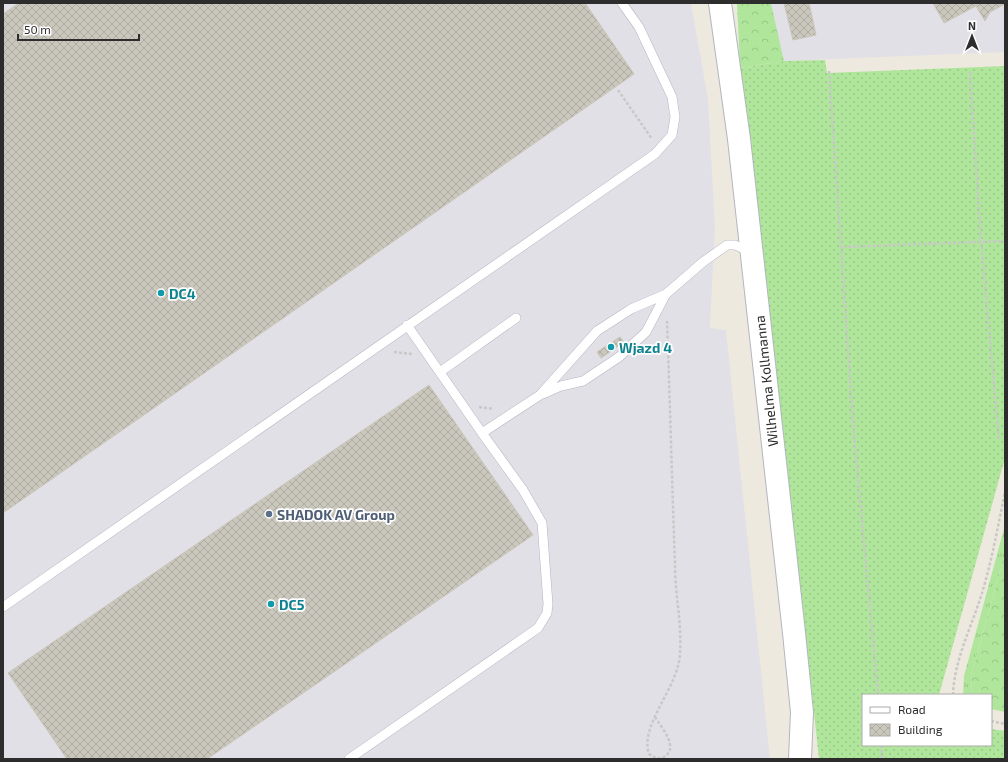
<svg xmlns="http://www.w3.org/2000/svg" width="1008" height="762" font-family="'Exo 2',sans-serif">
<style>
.industrial{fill:#e2e0e7}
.grass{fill:url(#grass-tufts)}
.forest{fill:url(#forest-crowns)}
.garden{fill:url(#garden-dots)}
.building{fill:url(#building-cross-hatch);stroke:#cac5b8}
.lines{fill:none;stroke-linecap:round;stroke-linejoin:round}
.service-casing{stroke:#b3b5c0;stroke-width:10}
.tertiary-casing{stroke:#b3b5c0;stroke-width:24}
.path{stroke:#c8c8c8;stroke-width:2.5;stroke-dasharray:3 2;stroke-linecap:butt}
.service{stroke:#fff;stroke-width:9}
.tertiary{stroke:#fff;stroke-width:22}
.culture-dot{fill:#0f9aa8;stroke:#fff;stroke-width:1.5}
.service-dot{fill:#5c6f8a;stroke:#fff;stroke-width:1.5}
.labels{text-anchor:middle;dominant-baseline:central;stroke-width:3.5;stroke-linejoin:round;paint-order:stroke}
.culture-label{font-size:14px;font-weight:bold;fill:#0d838f;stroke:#fff;text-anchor:start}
.street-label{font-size:14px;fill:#2d2d2d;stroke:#fff}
.service-label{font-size:14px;font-weight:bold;fill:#4e5e75;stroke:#fff;text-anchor:start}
</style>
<defs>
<pattern id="grass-tufts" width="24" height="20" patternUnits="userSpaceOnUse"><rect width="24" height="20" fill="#b0e69b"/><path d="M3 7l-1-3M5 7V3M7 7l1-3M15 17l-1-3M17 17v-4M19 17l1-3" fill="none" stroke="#98c686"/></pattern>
<pattern id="forest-crowns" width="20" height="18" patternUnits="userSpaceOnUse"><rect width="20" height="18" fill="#b0e69b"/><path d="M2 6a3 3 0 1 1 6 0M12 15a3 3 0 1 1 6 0" fill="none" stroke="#98c686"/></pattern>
<pattern id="garden-dots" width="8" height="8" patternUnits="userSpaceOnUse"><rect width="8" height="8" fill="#b0e69b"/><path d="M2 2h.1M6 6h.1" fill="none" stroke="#98c686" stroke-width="1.8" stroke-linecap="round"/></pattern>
<pattern id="building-cross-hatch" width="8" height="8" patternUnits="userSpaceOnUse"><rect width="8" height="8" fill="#cac7bd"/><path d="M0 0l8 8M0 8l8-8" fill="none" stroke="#aeaba3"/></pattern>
</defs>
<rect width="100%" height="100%" fill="#eee9df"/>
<path class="industrial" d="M 3,3 L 691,3 L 708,99 L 715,227 L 710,328 L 726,330 L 770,759 L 3,759 Z
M 771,3 L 1005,3 L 1005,52 L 784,61 Z"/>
<path class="grass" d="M 1005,525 L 1005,553 L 971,676 L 972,695 L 963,695 L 964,676 Z"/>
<path class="forest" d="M 737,3 L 771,3 L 784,61 L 740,68 Z
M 1005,553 L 1005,712 L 991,709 L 991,695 L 972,695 L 971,676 Z"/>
<path class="garden" d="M 825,60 L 827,73 L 1005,66 L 1005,458 L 939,695 L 863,695 L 863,745 L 991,745 L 991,729 L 1005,731 L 1005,759 L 819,759 L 792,510 L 740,68 L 784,61 Z"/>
<path class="building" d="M 19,3 L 585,3 L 634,74 L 3,513 L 3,14 Z
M 784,3 L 809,3 L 816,35 L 793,40 Z
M 933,3 L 1004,3 L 1005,4 L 990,12 L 985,21 L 976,6 L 944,23 Z
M 620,337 L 624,342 L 601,358 L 597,352 Z
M 429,385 L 533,535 L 207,759 L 67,759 L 8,673 Z"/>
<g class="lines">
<g class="service-casing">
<path id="service" d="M 407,325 L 482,433 L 540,395 L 597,331 L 631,309 L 666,294 L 703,262 L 727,245 L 735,245 L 751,252
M 440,372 L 516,318
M 543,394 L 561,386 L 583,381 L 619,357 L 646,332 L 666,294
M 3,607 L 655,154 L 672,135 L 675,117 L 672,97 L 639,27 L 622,3
M 349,759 L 538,628 L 547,613 L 548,604 L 542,523 L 523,490 L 482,433"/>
</g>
<g class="tertiary-casing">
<path id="tertiary" d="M 720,3 L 739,139 L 794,633 L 802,712 L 800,759"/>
</g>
<path class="path" d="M 829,71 L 853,424 L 878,695
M 970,72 L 981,241 L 999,440
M 618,90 L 652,139
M 843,247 L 1005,241
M 394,352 L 412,354
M 479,407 L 494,409
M 953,695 C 954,660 972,626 982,593 C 992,560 998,526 1005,492
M 655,717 C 661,727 680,748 664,757 C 658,760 654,757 649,754 C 639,725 679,687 680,653 C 682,624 675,594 675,565 C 672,484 670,402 667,321
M 991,721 L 1005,724
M 881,745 L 882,759"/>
<use href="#service" class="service"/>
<use href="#tertiary" class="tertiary"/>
</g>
<g class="culture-dot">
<circle cx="161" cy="293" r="4"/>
<circle cx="611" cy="347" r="4"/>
<circle cx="271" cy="604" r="4"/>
</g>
<circle class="service-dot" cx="269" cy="514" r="4"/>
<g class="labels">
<g class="culture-label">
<text x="169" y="293">DC4</text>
<text x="619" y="347">Wjazd 4</text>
<text x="279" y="604">DC5</text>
</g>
<g class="street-label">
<text transform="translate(766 381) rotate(-96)">Wilhelma Kollmanna</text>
</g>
<g class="service-label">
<text x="277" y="514">SHADOK AV Group</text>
</g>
</g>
<rect width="1008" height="762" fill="none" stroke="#2d2d2d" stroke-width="8"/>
<rect x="862" y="694" width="130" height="52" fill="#ffffff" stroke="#ababab"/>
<rect x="870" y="707" width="20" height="6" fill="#ffffff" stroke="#ababab"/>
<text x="898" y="714" font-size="12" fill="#2d2d2d">Road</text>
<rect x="870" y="724" width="20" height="12" fill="url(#building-cross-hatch)" stroke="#ababab"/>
<text x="898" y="734" font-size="12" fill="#2d2d2d">Building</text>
<g transform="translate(972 36)" stroke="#ffffff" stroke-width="3" paint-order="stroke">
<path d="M0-3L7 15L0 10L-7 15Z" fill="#2d2d2d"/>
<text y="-6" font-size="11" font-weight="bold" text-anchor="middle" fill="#2d2d2d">N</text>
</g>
<path d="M18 34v6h121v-6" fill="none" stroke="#2d2d2d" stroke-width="2"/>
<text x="24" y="34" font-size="12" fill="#2d2d2d" stroke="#ffffff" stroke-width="3" paint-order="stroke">50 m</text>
</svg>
